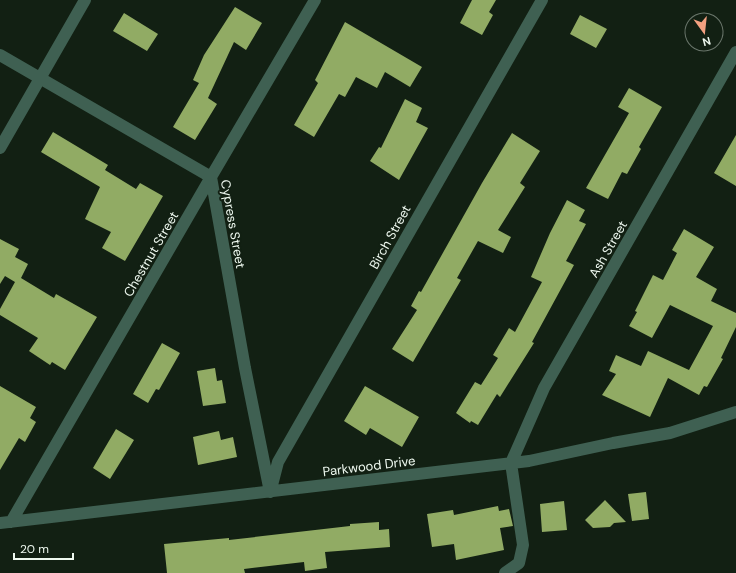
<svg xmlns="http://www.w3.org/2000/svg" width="736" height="573" font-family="'DM Sans',sans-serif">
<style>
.building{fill:#91ab64}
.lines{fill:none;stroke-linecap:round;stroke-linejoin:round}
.street{stroke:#3f6052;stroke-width:12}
.labels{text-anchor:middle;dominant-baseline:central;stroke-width:4;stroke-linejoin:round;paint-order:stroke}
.street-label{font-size:13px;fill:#eef8ef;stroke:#122013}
</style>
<rect width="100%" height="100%" fill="#122013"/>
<path class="building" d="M 472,0 L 496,0 L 489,12 L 493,15 L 482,35 L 460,23 Z
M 235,7 L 262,23 L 246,50 L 234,42 L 208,98 L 217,104 L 195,140 L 173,127 L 199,83 L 193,80 L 204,55 Z
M 124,13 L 158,34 L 147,51 L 113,31 Z
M 580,15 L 607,29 L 596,48 L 570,34 Z
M 345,22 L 422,67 L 410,87 L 385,72 L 377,88 L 356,77 L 345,97 L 339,94 L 314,137 L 294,125 L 318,83 L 315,80 Z
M 629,88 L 662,107 L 639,147 L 641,149 L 627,174 L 622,172 L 608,199 L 586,188 L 629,113 L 618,107 Z
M 405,99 L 422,108 L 416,122 L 428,128 L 399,180 L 370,161 L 379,147 L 381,148 Z
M 53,132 L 108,165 L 105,170 L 136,189 L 140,183 L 163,196 L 125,261 L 102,248 L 111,232 L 85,219 L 100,187 L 41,152 Z
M 512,133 L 540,151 L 520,183 L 525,187 L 498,230 L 511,237 L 503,253 L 478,241 L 457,278 L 461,280 L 413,362 L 392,349 L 417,310 L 411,306 L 419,291 L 421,292 L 482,183 Z
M 736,135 L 736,186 L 714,173 Z
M 567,200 L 585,210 L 579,221 L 586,224 L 566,261 L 574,265 L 532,342 L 534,343 L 500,397 L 497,394 L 478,425 L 471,421 L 470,423 L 456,413 L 475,382 L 481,385 L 498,358 L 493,355 L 509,328 L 515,332 L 542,282 L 531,277 L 550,233 Z
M 684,229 L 714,247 L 696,277 L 717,289 L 711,301 L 736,313 L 736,327 L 721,358 L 723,359 L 707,387 L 704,386 L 699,395 L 668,378 L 650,417 L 602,395 L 616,374 L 609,371 L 616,355 L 641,366 L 648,351 L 689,370 L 713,326 L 670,305 L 652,338 L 629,326 L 637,312 L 635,311 L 653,275 L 663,280 L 677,253 L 672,250 Z
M 0,239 L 19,249 L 15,257 L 28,264 L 21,278 L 54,298 L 56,294 L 97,317 L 65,370 L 52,362 L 50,365 L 29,351 L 38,338 L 0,315 L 0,309 L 15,282 L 5,276 L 0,284 Z
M 162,343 L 180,353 L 159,390 L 156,389 L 148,403 L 133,394 Z
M 215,368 L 217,381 L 222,380 L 226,403 L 203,406 L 197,371 Z
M 0,386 L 36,407 L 30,418 L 36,422 L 25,442 L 19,438 L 0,470 Z
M 365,386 L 419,417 L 402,447 L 370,428 L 366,435 L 344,421 Z
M 116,429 L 134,440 L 110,479 L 93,468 Z
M 219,431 L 221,440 L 233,437 L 237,457 L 198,465 L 193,437 Z
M 646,492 L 649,519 L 632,521 L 628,494 Z
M 605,500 L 626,522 L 614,523 L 610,527 L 593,528 L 585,520 Z
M 564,501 L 567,530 L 542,532 L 540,504 Z
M 498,506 L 499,511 L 509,509 L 513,526 L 500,528 L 504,550 L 456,560 L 454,544 L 432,547 L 427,514 L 453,510 L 454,515 Z
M 379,522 L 379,530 L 389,529 L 390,547 L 325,552 L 327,568 L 305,571 L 304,562 L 244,569 L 245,573 L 167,573 L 164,544 L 229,538 L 229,540 L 350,526 L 350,524 Z"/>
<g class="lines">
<path class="street" d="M 0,55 L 211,177 L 245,368 L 270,492
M 0,148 L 85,0
M 271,489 L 278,462 L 542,0
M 11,522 L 211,177 L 315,0
M 0,523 L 529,461 L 613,443 L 670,433 L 736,412
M 505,573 L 519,563 L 523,545 L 511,463 L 544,388 L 736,52"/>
</g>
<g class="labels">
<g class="street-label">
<text transform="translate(233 224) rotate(80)">Cypress Street</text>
<text transform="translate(390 237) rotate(-61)">Birch Street</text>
<text transform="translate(608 249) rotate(-60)">Ash Street</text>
<text transform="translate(151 254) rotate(-60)">Chestnut Street</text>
<text transform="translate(369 466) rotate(-7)">Parkwood Drive</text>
</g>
</g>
<g transform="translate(704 32) rotate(165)"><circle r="19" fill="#122013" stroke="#6a766b"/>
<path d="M0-3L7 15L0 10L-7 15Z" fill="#f2a080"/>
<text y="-6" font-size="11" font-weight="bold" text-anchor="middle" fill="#eef8ef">N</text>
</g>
<path d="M14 553v6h59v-6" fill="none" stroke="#eef8ef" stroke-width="2"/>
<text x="20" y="553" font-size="12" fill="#eef8ef" stroke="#122013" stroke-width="3" paint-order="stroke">20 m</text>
</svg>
